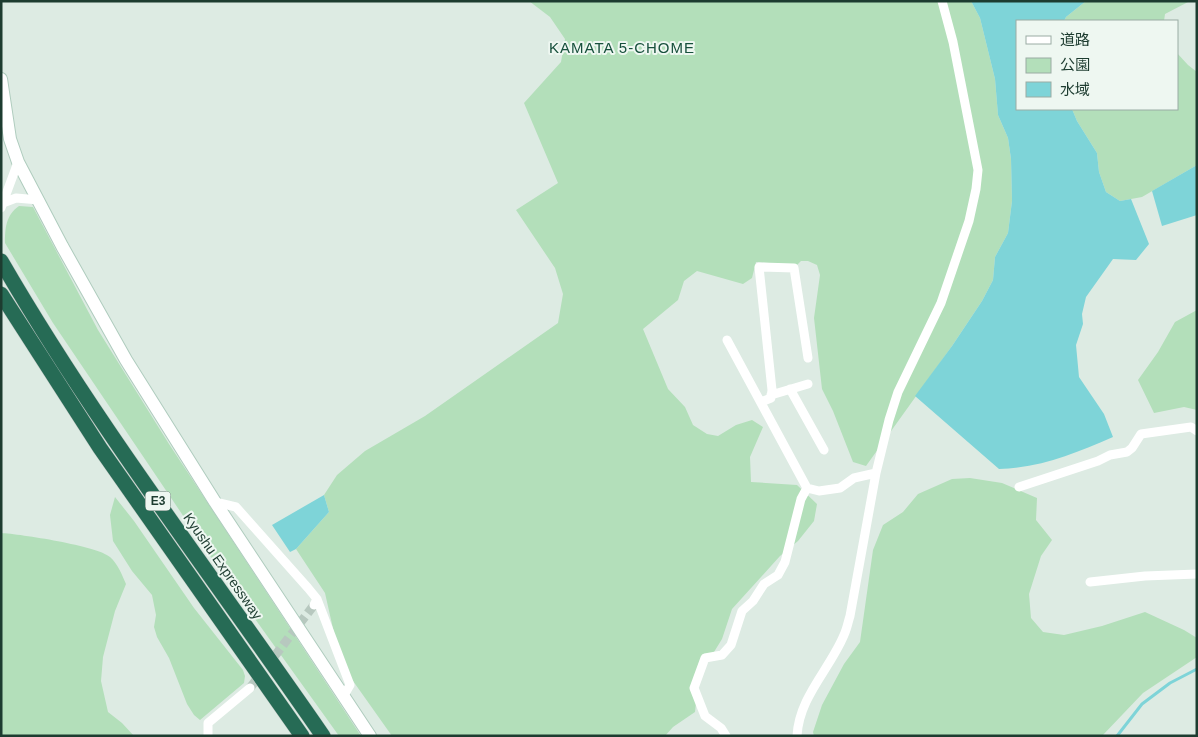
<svg xmlns="http://www.w3.org/2000/svg" width="1198" height="737" font-family="Arial,'Noto Sans JP',sans-serif">
<style>
.green{fill:#b3dfba}
.water{fill:#7ed4d8}
.lines{fill:none;stroke-linecap:round;stroke-linejoin:round}
.stream{stroke:#7ed4d8;stroke-width:3}
.street-tunnel{stroke:#b7c8bf;stroke-width:9;stroke-dasharray:9 4.5;stroke-linecap:butt}
.secondary-casing{stroke:#afccbe;stroke-width:14}
.highway-casing{stroke:#c0c8c5;stroke-width:16}
.street{stroke:#fff;stroke-width:9}
.secondary{stroke:#fff;stroke-width:12}
.highway{stroke:#266b55;stroke-width:15}
.labels{text-anchor:middle;dominant-baseline:central;stroke-width:4;stroke-linejoin:round;paint-order:stroke}
.shield{fill:#eef7f1;stroke:#5c746a;stroke-width:1}
.shield-label{font-size:12px;font-weight:bold;fill:#1d3c30}
.street-label{font-size:14px;fill:#1d3c30;stroke:#eef7f1}
.neighbourhood-label{font-size:15px;letter-spacing:1px;fill:#17503c;stroke:#eef7f1}
</style>
<rect width="100%" height="100%" fill="#ddebe3"/>
<path class="green" d="M 529,1 L 971,1 L 980,18 L 995,79 L 998,115 L 1008,138 L 1011,159 L 1012,201 L 1008,233 L 995,257 L 993,280 L 982,301 L 952,346 L 866,466 L 853,462 L 833,411 L 822,389 L 814,318 L 820,275 L 817,265 L 808,261 L 801,261 L 797,265 L 756,262 L 752,278 L 743,284 L 697,271 L 684,281 L 678,300 L 643,329 L 668,389 L 685,407 L 693,425 L 707,434 L 718,436 L 736,425 L 752,420 L 763,427 L 750,457 L 751,482 L 797,485 L 817,504 L 814,521 L 798,541 L 780,556 L 732,609 L 722,639 L 706,665 L 698,685 L 695,712 L 673,727 L 665,736 L 392,736 L 341,664 L 325,593 L 296,549 L 329,512 L 324,495 L 337,475 L 365,451 L 425,416 L 558,323 L 563,294 L 555,268 L 516,210 L 558,183 L 524,103 L 561,62 L 565,39 L 550,17 Z
M 1086,1 L 1190,1 L 1165,14 L 1164,21 L 1064,21 L 1066,17 Z
M 1177,53 L 1188,65 L 1197,72 L 1197,165 L 1142,197 L 1120,201 L 1106,192 L 1099,172 L 1097,153 L 1077,121 L 1072,109 L 1177,109 Z
M 19,206 L 33,207 L 98,330 L 169,444 L 361,736 L 339,736 L 215,563 L 53,323 L 5,243 C 5,228 6,215 19,206 Z
M 1197,310 L 1197,410 L 1184,407 L 1154,413 L 1138,380 L 1158,352 L 1175,322 Z
M 970,478 L 1002,483 L 1037,498 L 1036,520 L 1052,540 L 1041,556 L 1029,594 L 1031,618 L 1043,632 L 1064,635 L 1102,626 L 1145,612 L 1184,630 L 1197,638 L 1197,657 L 1143,693 L 1102,736 L 814,736 L 813,732 L 822,705 L 844,664 L 860,642 L 873,550 L 883,525 L 903,512 L 918,494 L 952,479 Z
M 115,497 L 134,521 L 194,608 L 243,670 L 245,676 L 244,683 L 200,720 L 194,715 L 187,704 L 169,658 L 157,637 L 154,627 L 156,615 L 152,595 L 132,571 L 113,541 L 110,515 Z
M 1,533 C 20,534 98,546 110,557 C 118,564 122,575 126,584 L 115,611 L 103,657 L 101,681 L 108,712 L 122,723 L 134,736 L 1,736 Z"/>
<path class="water" d="M 971,1 L 1086,1 L 1066,17 L 1064,21 L 1017,21 L 1017,109 L 1072,109 L 1077,121 L 1097,153 L 1099,172 L 1106,192 L 1120,201 L 1131,199 L 1149,244 L 1136,260 L 1113,259 L 1086,297 L 1082,314 L 1083,324 L 1076,345 L 1079,377 L 1104,414 L 1113,437 C 1073,454 1044,467 999,469 L 915,396 L 952,346 L 982,301 L 993,280 L 995,257 L 1008,233 L 1012,201 L 1011,159 L 1008,138 L 998,115 L 995,79 L 980,18 Z
M 1197,165 L 1197,215 L 1162,226 L 1152,191 Z
M 324,495 L 329,512 L 296,549 L 290,552 L 272,525 Z"/>
<g class="lines">
<path class="stream" d="M 1117,736 L 1142,704 L 1170,683 L 1197,669"/>
<path class="street-tunnel" d="M 250,688 L 314,605"/>
<g class="secondary-casing">
<path id="secondary" d="M 1,79 L 10,139 L 18,162 L 62,246 L 126,360 L 215,502 L 370,736"/>
</g>
<g class="highway-casing">
<path id="highway" d="M 1,261 C 97,427 215,579 323,736
M 1,294 L 100,448 L 302,736"/>
</g>
<path class="street" d="M 3,203 L 16,198 L 39,200
M 1,208 L 18,162
M 727,340 L 807,488 L 819,491 L 840,488 L 854,478 L 876,473
M 790,389 L 824,450
M 771,395 L 808,384
M 761,402 L 771,398 L 772,390 L 759,267 L 794,268 L 808,358
M 1019,487 L 1098,461 L 1110,455 L 1127,452 L 1132,448 L 1141,434 L 1191,427 L 1197,431
M 215,502 L 236,507 L 308,588 L 317,599 L 314,605
M 1090,582 L 1145,576 L 1197,574
M 317,599 L 350,685 L 343,697
M 208,736 L 208,723 L 250,688
M 726,736 L 721,728 L 705,716 L 694,688 L 705,658 L 722,655 L 731,645 L 742,611 L 753,601 L 764,584 L 778,575 L 785,562 L 801,499 L 807,488
M 797,736 C 799,697 830,669 844,635 C 847,629 848,622 850,616 L 876,473 L 889,420 L 898,392 L 941,303 L 969,221 L 976,189 L 978,170 L 953,42 L 942,1"/>
<use href="#secondary" class="secondary"/>
<use href="#highway" class="highway"/>
</g>
<g class="labels">
<rect class="shield" x="145.5" y="491.5" width="25" height="19" rx="4"/>
<g class="shield-label">
<text x="158" y="501">E3</text>
</g>
<g class="street-label">
<text transform="translate(223 566) rotate(55)">Kyushu Expressway</text>
</g>
<g class="neighbourhood-label">
<text x="622" y="47">KAMATA 5-CHOME</text>
</g>
</g>
<rect width="1198" height="737" fill="none" stroke="#1d3c30" stroke-width="5"/>
<rect x="1016" y="20" width="162" height="90" fill="#eef7f1" stroke="#9aaca4"/>
<rect x="1026" y="36" width="25" height="8" fill="#ffffff" stroke="#9aaca4"/>
<text x="1060" y="45" font-size="15" fill="#1d3c30">道路</text>
<rect x="1026" y="58" width="25" height="15" fill="#b3dfba" stroke="#9aaca4"/>
<text x="1060" y="70" font-size="15" fill="#1d3c30">公園</text>
<rect x="1026" y="82" width="25" height="15" fill="#7ed4d8" stroke="#9aaca4"/>
<text x="1060" y="95" font-size="15" fill="#1d3c30">水域</text>
</svg>
